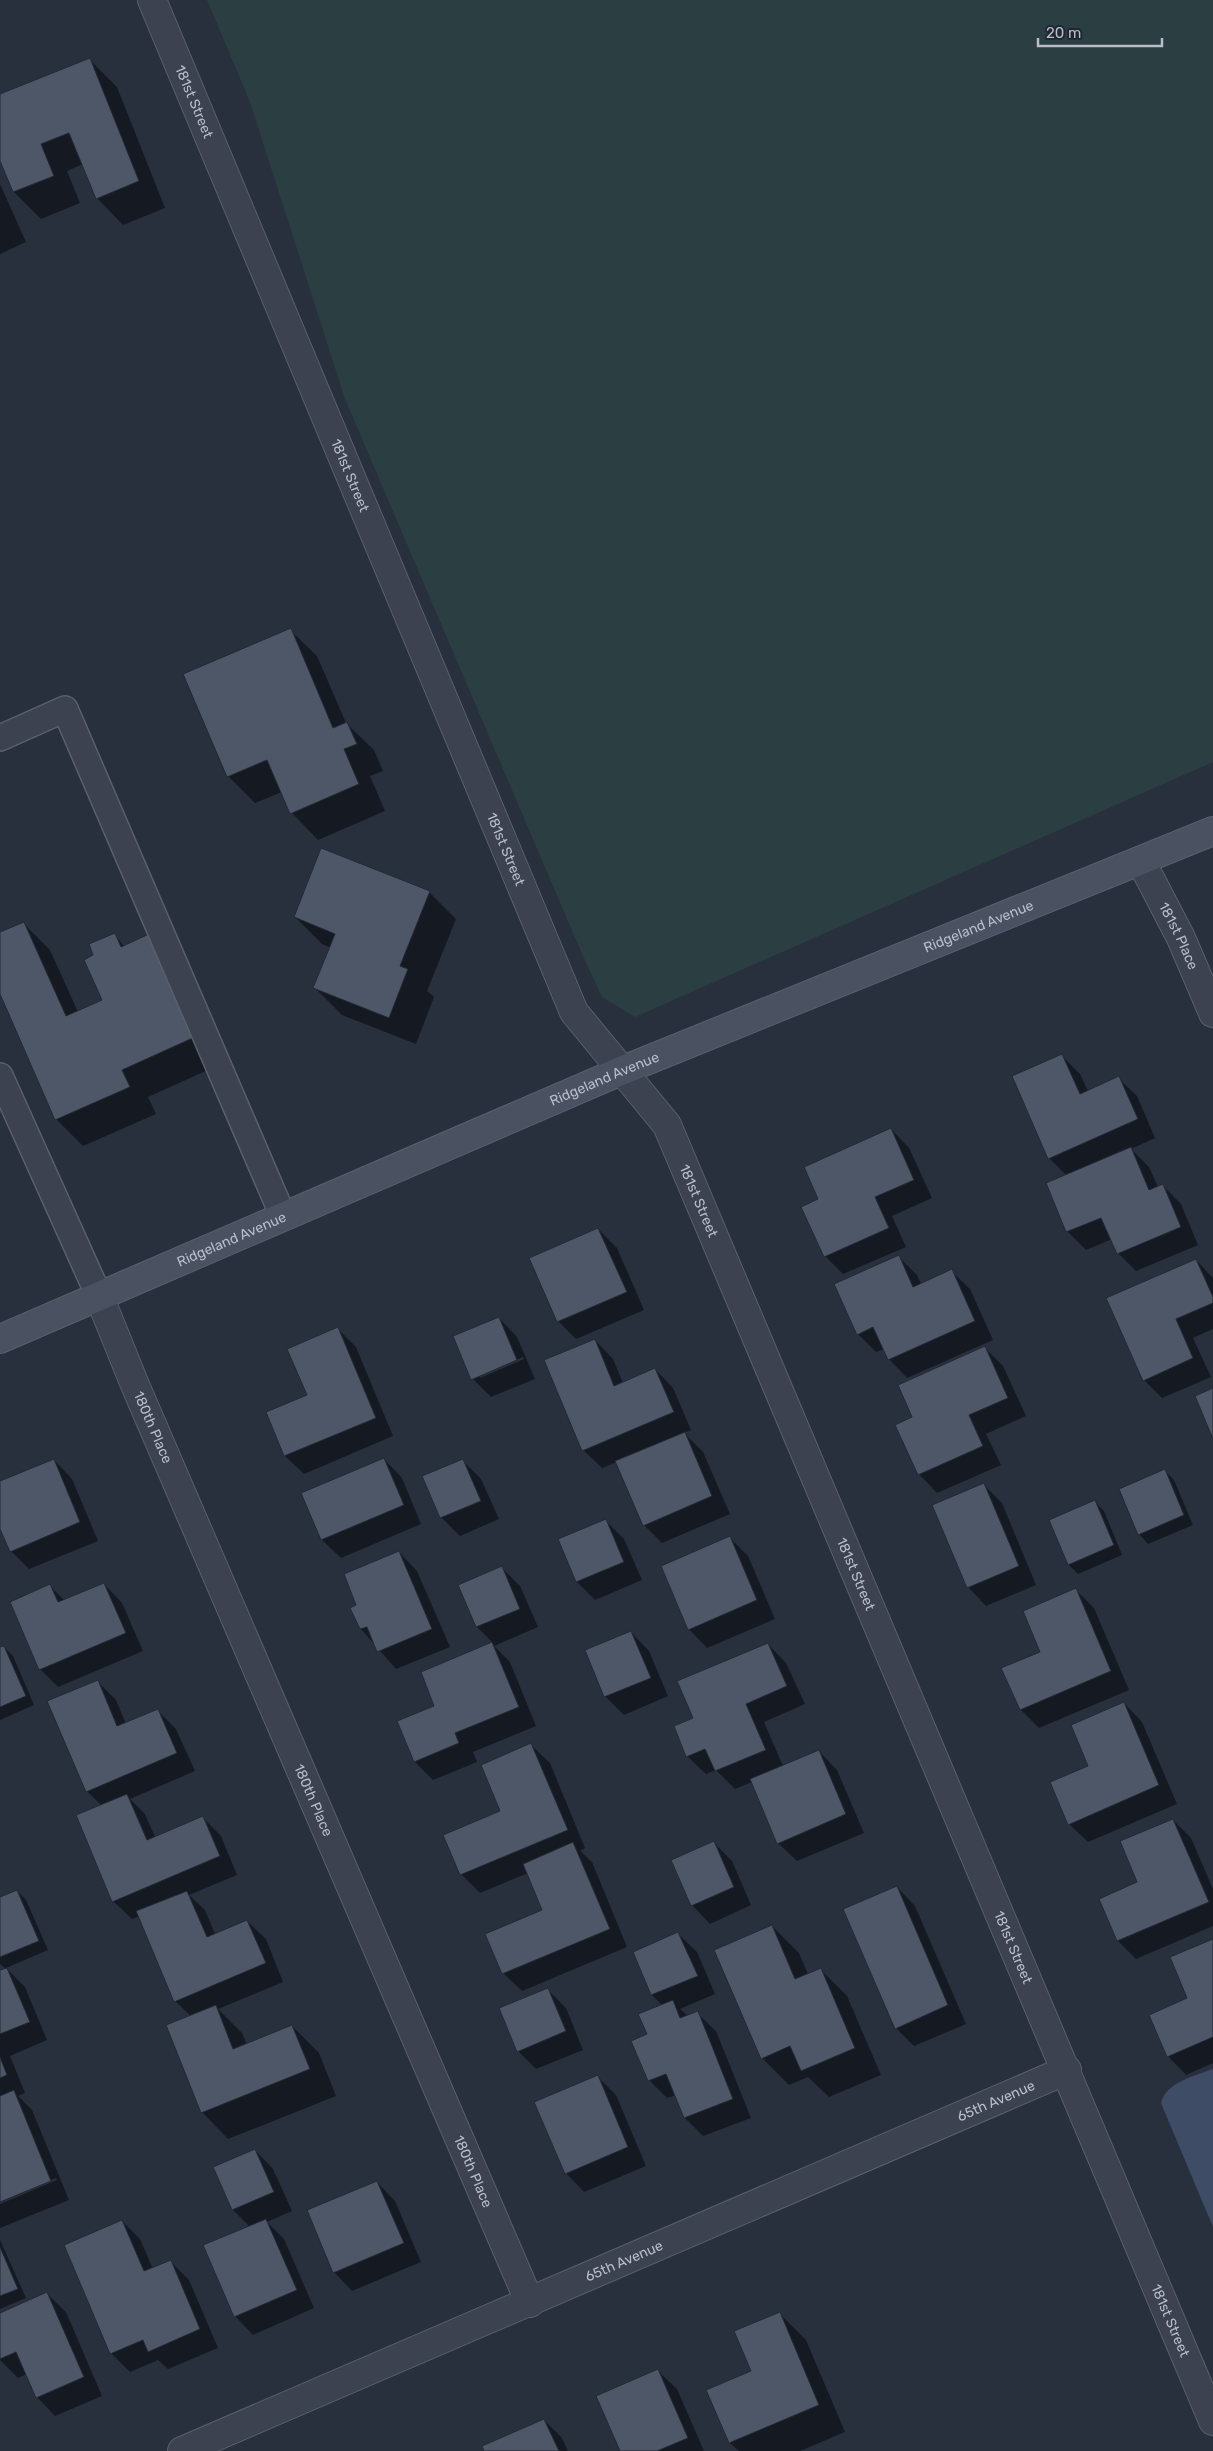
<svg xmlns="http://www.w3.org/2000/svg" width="1213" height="2451" font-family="Rubik,sans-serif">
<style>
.green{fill:#2b3e41}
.water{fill:#3f4c66}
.shadow{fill:#0007;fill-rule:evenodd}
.building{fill:#4e5767;stroke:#222936}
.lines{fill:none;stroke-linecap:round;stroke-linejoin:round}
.lane-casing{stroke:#59606c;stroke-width:28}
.street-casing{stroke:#59606c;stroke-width:30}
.secondary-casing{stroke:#59606c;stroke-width:30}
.lane{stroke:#3c424f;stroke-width:25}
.street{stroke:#3c424f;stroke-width:28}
.secondary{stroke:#4a5161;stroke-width:28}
.labels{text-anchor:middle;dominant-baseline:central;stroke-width:4.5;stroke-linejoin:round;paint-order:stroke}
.street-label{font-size:14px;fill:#b8bdc9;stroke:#202734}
</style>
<rect width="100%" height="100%" fill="#28303e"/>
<path class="green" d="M 207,0 L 1213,0 L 1213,762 L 635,1017 L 602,997 L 582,954 L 345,399 L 250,102 Z"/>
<path class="water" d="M 1213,2069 L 1213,2227 L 1161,2103 C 1166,2082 1195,2076 1213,2069 Z"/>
<path class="shadow" d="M 90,60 L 117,87 L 165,208 L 123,225 L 97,198 L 83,164 L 67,171 L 80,203 L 41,219 L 14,192 L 0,158 L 0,96 Z
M 0,184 L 26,242 L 0,254 Z
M 290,630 L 317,656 L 346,723 L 374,750 L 383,771 L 370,776 L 385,811 L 318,840 L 292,813 L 282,792 L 255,803 L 228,776 L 184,675 Z
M 429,892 L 456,919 L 427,991 L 434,997 L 416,1044 L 342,1015 L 315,988 L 331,948 L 322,944 L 295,917 Z
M 23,923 L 50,950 L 78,1012 L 103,1001 L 95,956 L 114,934 L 221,1064 L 148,1097 L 156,1114 L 83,1146 L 56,1119 L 0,991 L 0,933 Z
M 1062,1056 L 1080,1074 L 1088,1091 L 1118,1078 L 1137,1096 L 1155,1138 L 1131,1149 L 1149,1167 L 1158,1187 L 1162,1185 L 1181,1204 L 1198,1245 L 1136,1271 L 1118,1253 L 1112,1239 L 1086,1250 L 1067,1231 L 1067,1176 L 1049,1158 Z
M 891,1129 L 909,1148 L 932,1198 L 892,1216 L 906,1247 L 843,1274 L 825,1256 L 820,1199 Z
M 598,1229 L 617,1248 L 644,1310 L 576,1339 L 558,1321 Z
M 899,1257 L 917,1275 L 921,1284 L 951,1271 L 970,1289 L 993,1340 L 907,1378 L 889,1359 L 884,1349 L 876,1352 L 858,1334 Z
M 1196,1260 L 1213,1278 L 1213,1329 L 1193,1338 L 1211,1377 L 1162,1398 L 1144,1380 Z
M 499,1318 L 517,1337 L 535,1379 L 491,1397 L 473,1379 ZM 523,1357 L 524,1359 L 480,1378 L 480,1375 Z
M 338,1329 L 356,1347 L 393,1436 L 304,1474 L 285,1456 L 268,1413 L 308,1396 Z
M 595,1340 L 613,1359 L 623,1383 L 655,1369 L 673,1388 L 691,1430 L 684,1433 L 703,1452 L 730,1514 L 662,1543 L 644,1525 L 617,1462 L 602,1468 L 583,1450 Z
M 985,1348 L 1003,1366 L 1026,1416 L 986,1434 L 1001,1465 L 937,1493 L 919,1474 L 914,1418 Z
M 384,1459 L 402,1478 L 421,1524 L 341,1558 L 322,1540 L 303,1494 Z
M 54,1460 L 72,1479 L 98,1541 L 29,1569 L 11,1551 L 0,1526 L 0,1483 Z
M 462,1460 L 481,1479 L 499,1519 L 460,1536 L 442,1518 L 424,1477 Z
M 1165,1471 L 1174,1480 L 1193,1525 L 1148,1544 L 1139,1534 Z
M 984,1485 L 1002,1503 L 1036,1585 L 986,1606 L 968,1587 Z
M 1095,1502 L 1104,1511 L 1122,1555 L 1078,1574 L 1069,1565 Z
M 606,1521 L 624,1539 L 642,1580 L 595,1600 L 577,1582 Z
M 729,1537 L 748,1556 L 775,1619 L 707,1648 L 689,1629 Z
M 399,1552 L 417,1571 L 450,1647 L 396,1669 L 361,1629 Z
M 502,1568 L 520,1586 L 538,1627 L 494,1646 L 510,1662 L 536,1726 L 473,1752 L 477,1762 L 433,1780 L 415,1762 L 399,1722 L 436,1707 L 422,1673 L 493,1643 L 477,1627 Z
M 104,1584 L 122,1603 L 143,1651 L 58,1687 L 40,1669 L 50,1586 L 65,1601 Z
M 1076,1590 L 1094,1608 L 1129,1690 L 1039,1728 L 1021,1710 L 1003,1669 L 1042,1653 Z
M 631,1632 L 649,1651 L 668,1696 L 624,1715 L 605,1696 L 587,1651 Z
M 768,1644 L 786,1663 L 805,1704 L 764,1722 L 783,1766 L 819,1751 L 837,1770 L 864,1833 L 797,1861 L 778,1843 L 752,1782 L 735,1789 L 716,1770 L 706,1774 L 687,1756 Z
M 4,1647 L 13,1656 L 34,1705 L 0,1720 L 0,1649 Z
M 97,1681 L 116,1700 L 126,1724 L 158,1711 L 176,1729 L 195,1771 L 130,1799 L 145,1814 L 155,1837 L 202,1817 L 221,1836 L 237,1875 L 189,1895 L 205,1910 L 215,1934 L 247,1921 L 266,1939 L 283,1982 L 218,2009 L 242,2033 L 247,2045 L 292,2026 L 319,2053 L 336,2096 L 228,2139 L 202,2112 L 191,2016 L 175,2001 L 140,1916 L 132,1919 L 113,1901 L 102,1806 L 87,1791 Z
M 1124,1703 L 1142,1722 L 1177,1804 L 1088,1842 L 1069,1824 L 1090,1766 Z
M 531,1745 L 550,1763 L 585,1848 L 580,1851 L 592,1862 L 627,1947 L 522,1991 L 503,1973 L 544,1910 L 528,1873 L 480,1893 L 461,1874 L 501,1812 Z
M 1173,1820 L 1191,1838 L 1213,1889 L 1213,1926 L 1136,1959 L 1118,1941 L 1139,1883 Z
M 713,1842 L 732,1861 L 751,1905 L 710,1924 L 692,1905 Z
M 897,1887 L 915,1906 L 966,2024 L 914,2046 L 896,2028 Z
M 17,1891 L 26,1900 L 48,1950 L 6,1968 L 25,1987 L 47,2040 L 10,2056 L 25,2093 L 18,2096 L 32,2110 L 69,2200 L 0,2228 L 0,2204 L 57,2180 L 56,2178 L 0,2201 L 0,1972 L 6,1969 L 0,1964 L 0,1899 Z
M 772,1926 L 799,1953 L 808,1974 L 820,1969 L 847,1996 L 881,2075 L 829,2097 L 808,2077 L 789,2085 L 762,2058 Z
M 678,1934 L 697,1952 L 715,1994 L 680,2009 L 688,2016 L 697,2013 L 716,2031 L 751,2118 L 703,2136 L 685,2118 L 676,2095 L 667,2098 L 649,2080 L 648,2035 L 663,2006 L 652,1995 Z
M 1213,1940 L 1213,2063 L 1186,2075 L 1168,2056 Z
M 547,1989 L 566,2008 L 583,2050 L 536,2069 L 518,2051 Z
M 598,2077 L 616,2095 L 646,2166 L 584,2192 L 566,2173 Z
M 255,2150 L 273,2169 L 292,2211 L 267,2222 L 284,2239 L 314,2308 L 253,2335 L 235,2316 L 250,2227 L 233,2210 L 215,2168 Z
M 377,2182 L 395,2201 L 421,2262 L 352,2291 L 334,2272 Z
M 122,2221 L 140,2239 L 153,2269 L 170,2261 L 189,2280 L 218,2348 L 168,2369 L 158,2360 L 130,2372 L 111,2353 Z
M 0,2240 L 26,2298 L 0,2309 Z
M 47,2294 L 66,2312 L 102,2396 L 55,2416 L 37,2397 L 27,2374 L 18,2378 L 0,2360 L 0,2314 Z
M 779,2313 L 806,2340 L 845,2432 L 800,2451 L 739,2451 L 730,2443 L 708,2391 L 753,2372 Z
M 658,2371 L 677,2389 L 704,2451 L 621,2451 Z
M 544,2420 L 562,2438 L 568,2451 L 485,2451 Z"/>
<path class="building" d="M 90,58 L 139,181 L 96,199 L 69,133 L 41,144 L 54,176 L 13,192 L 0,161 L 0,94 Z
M 291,628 L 333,728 L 347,722 L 357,744 L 344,749 L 359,784 L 290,814 L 267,760 L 227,777 L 183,674 Z
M 321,848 L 430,891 L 400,966 L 408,969 L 389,1018 L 313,988 L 335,934 L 294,917 Z
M 24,922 L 66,1016 L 102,1000 L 84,960 L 93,955 L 89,944 L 115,933 L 121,947 L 149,934 L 195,1037 L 122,1070 L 130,1087 L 55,1120 L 0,994 L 0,932 Z
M 1062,1054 L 1080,1094 L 1119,1076 L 1138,1119 L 1048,1159 L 1012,1076 Z
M 891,1128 L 914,1180 L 875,1197 L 889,1228 L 824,1257 L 801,1207 L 818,1199 L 804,1167 Z
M 1131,1147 L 1149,1190 L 1163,1184 L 1181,1227 L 1117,1254 L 1101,1218 L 1066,1232 L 1046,1183 Z
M 598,1228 L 627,1292 L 557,1322 L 529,1258 Z
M 899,1255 L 913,1287 L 952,1269 L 975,1321 L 888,1360 L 873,1327 L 857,1335 L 834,1284 Z
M 1196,1259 L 1213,1297 L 1213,1303 L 1176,1319 L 1193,1358 L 1143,1381 L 1106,1298 Z
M 499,1317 L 517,1360 L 471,1380 L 453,1336 Z
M 338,1327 L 376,1418 L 284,1456 L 266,1412 L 307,1395 L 287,1349 Z
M 595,1339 L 614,1386 L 655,1368 L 674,1412 L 582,1451 L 544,1360 Z
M 985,1346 L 1008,1398 L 969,1415 L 983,1446 L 918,1475 L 895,1425 L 912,1417 L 898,1385 Z
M 1213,1388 L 1213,1439 L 1195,1396 Z
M 685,1432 L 712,1496 L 643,1526 L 615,1461 Z
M 384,1458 L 404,1505 L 321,1540 L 301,1493 Z
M 54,1459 L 80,1522 L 10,1552 L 0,1529 L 0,1481 Z
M 463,1459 L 481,1501 L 440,1518 L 422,1476 Z
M 1165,1469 L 1184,1515 L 1138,1535 L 1119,1489 Z
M 984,1483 L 1019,1566 L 967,1588 L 932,1505 Z
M 1095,1500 L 1114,1545 L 1068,1565 L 1049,1520 Z
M 606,1519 L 624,1562 L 576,1582 L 558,1539 Z
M 730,1536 L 757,1600 L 688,1630 L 661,1566 Z
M 399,1551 L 432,1629 L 377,1652 L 367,1627 L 360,1629 L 350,1608 L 356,1605 L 344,1574 Z
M 502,1566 L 520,1609 L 476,1627 L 458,1585 Z
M 104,1583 L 126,1633 L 39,1670 L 10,1602 L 50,1584 L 58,1602 Z
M 1076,1588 L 1111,1671 L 1020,1710 L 1001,1668 L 1040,1652 L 1023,1611 Z
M 631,1631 L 651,1678 L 604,1697 L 585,1650 Z
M 492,1642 L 519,1707 L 455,1733 L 459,1743 L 414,1762 L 397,1721 L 434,1706 L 421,1672 Z
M 768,1643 L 787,1686 L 746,1704 L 766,1750 L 715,1771 L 705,1749 L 686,1757 L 674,1726 L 693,1718 L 677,1681 Z
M 4,1646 L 26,1696 L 0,1707 L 0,1647 Z
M 98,1680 L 117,1726 L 158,1709 L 177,1753 L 86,1792 L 47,1701 Z
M 1124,1702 L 1159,1785 L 1068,1825 L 1050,1782 L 1088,1766 L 1071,1725 Z
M 531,1743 L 568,1830 L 460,1875 L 443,1835 L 500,1811 L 481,1765 Z
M 819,1750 L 846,1814 L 777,1844 L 750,1779 Z
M 127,1794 L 147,1840 L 203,1816 L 220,1856 L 112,1902 L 76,1815 Z
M 1173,1819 L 1209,1902 L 1117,1941 L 1099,1899 L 1137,1882 L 1120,1841 Z
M 714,1841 L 734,1887 L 691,1906 L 671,1860 Z
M 573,1842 L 610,1929 L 502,1974 L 485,1934 L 542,1910 L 523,1864 Z
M 897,1886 L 948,2005 L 895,2029 L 843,1909 Z
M 17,1890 L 39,1941 L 0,1957 L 0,1897 Z
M 187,1891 L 207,1937 L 247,1920 L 266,1963 L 174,2002 L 136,1911 Z
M 772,1925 L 795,1979 L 821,1968 L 855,2048 L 801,2071 L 790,2046 L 761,2059 L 714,1950 Z
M 678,1932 L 698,1976 L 651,1995 L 633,1952 Z
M 1213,1939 L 1213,2037 L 1167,2057 L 1149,2015 L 1187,1998 L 1170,1957 Z
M 7,1968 L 30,2022 L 0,2034 L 0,1970 Z
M 548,1988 L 566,2031 L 517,2052 L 499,2008 Z
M 673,2000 L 680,2018 L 698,2011 L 733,2099 L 684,2118 L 666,2074 L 648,2081 L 631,2041 L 647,2034 L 638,2014 Z
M 216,2005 L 233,2049 L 292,2025 L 310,2069 L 201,2113 L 166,2025 Z
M 0,2057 L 7,2075 L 0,2078 Z
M 598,2075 L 628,2147 L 565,2174 L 534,2102 Z
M 14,2090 L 51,2181 L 0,2202 L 0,2096 Z
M 255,2149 L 274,2192 L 232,2210 L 213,2167 Z
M 377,2181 L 404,2243 L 333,2273 L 307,2210 Z
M 266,2219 L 297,2290 L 234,2317 L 203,2245 Z
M 122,2220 L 144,2271 L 171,2260 L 200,2329 L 148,2352 L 143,2340 L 110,2354 L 64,2245 Z
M 0,2247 L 18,2289 L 0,2296 Z
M 47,2292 L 84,2377 L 36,2398 L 16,2352 L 0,2359 L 0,2313 Z
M 780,2312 L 819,2405 L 729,2443 L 706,2390 L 751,2371 L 734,2331 Z
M 658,2369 L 688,2438 L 657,2451 L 620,2451 L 596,2396 Z
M 544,2419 L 559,2451 L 484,2451 L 482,2446 Z"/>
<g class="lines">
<g class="lane-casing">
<path id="lane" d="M 0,738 L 65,709 L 283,1216
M 0,1076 L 99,1296"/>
</g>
<g class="street-casing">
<g id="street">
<path id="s1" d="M 152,0 L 574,1012 L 667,1125 L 1213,2421"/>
<path id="s2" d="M 1141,861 L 1181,938 L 1213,1013"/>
<path id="s3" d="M 99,1296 L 135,1385 L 530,2303"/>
<path id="s4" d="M 182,2451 L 1067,2070"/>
</g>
</g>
<g class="secondary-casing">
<g id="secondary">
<path id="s5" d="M 0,1339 L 621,1071 L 1213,831"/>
</g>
</g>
<use href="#lane" class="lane"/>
<use href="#street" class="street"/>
<use href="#secondary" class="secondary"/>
</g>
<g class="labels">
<g class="street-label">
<text stroke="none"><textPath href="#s1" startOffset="110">181st Street</textPath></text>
<text stroke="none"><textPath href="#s1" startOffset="515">181st Street</textPath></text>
<text stroke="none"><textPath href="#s1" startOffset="920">181st Street</textPath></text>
<text stroke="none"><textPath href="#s5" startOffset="1062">Ridgeland Avenue</textPath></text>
<text stroke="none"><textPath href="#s2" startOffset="84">181st Place</textPath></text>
<text stroke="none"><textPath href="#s5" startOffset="658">Ridgeland Avenue</textPath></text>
<text stroke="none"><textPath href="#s1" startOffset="1325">181st Street</textPath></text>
<text stroke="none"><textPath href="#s5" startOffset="252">Ridgeland Avenue</textPath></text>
<text stroke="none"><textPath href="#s3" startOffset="142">180th Place</textPath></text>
<text stroke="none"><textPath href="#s1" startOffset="1730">181st Street</textPath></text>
<text stroke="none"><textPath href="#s3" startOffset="548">180th Place</textPath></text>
<text stroke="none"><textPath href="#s1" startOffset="2135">181st Street</textPath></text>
<text stroke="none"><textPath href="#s4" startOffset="886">65th Avenue</textPath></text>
<text stroke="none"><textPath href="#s3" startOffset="952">180th Place</textPath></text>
<text stroke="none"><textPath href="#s4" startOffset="481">65th Avenue</textPath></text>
<text stroke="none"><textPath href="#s1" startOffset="2540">181st Street</textPath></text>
</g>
</g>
<path d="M1038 38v8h124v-8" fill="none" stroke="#b8bdc9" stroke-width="2.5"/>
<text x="1046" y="38" font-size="15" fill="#b8bdc9" stroke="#202734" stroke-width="4" paint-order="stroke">20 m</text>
</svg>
